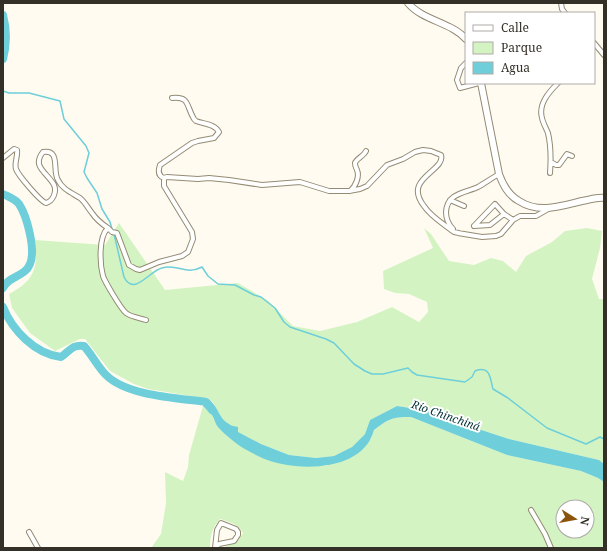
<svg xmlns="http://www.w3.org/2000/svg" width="607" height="551" font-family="'Noto Serif',serif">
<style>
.green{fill:#d3f4c2;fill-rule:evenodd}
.water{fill:#6eced9}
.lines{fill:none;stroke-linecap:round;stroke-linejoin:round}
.stream{stroke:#6eced9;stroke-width:1.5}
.river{stroke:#6eced9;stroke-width:8}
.minor-casing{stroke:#948b74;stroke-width:6}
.primary-casing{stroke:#948b74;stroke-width:8}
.minor{stroke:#fff;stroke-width:4}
.primary{stroke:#fff;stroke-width:6}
.labels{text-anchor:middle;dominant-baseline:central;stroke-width:4;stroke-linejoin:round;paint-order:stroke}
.water-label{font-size:11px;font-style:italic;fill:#003035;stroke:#fff}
</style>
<rect width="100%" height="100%" fill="#fffbf1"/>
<path class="green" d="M 119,223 L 165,290 L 238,283 L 267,300 L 293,326 L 320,331 L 357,322 L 392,307 L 419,322 L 428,312 L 427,302 L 409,294 L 395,293 L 384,289 L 383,271 L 433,248 L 424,228 L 431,234 L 449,261 L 474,265 L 491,258 L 503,261 L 516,272 L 526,256 L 552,242 L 565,231 L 587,228 L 602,231 L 600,248 L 592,279 L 599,299 L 604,299 L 604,464 L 599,460 L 509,439 L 463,424 L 436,412 L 397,406 L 370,420 L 365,434 L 352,447 L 334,456 L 316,458 L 289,455 L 261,444 L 237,432 L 227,424 L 217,411 L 213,402 L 208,399 L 148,389 L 134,384 L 110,371 L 85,339 L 80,339 L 55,351 L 30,333 L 12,308 L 9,294 C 35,280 38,268 35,240 L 105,245 Z
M 203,406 L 212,414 L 216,425 L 228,437 L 242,447 L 262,458 L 326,466 L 371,439 L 374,430 C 389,419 391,417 411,417 L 507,455 L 581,471 L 598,478 L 604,482 L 604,548 L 222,548 L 238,541 L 243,533 C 238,524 230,522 220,519 C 212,528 210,536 210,548 L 151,548 L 161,534 L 166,503 L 165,472 L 183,481 L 188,467 L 189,455 ZM 563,507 L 587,507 L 587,531 L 563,531 Z"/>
<path class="water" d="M 208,399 C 217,404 219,419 229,424 C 231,426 235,426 238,427 L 238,432 L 261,444 L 289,455 L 316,458 L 334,456 L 352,447 L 365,434 L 370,420 L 397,406 L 436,412 L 463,424 L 509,439 L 599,460 L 604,464 L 604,482 L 598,478 L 581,471 L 507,455 L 411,417 C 391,417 389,419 374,430 C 363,473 294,472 262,458 C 255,455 249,451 243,448 C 234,442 224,434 217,426 C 215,423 214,418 212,415 C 210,412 206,409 203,406 Z"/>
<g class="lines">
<path class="stream" d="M 3,91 L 9,93 L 29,93 L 60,101 L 64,119 L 86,146 L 89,153 L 84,172 L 87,178 L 97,193 L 102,209 L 110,222 L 112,229
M 114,234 L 124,277 C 134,297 149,271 162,268 C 178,263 185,276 202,267 L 208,276 L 218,284 L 235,285 L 254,295 L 261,297 L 275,308 L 284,322 L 290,327 L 326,339 L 334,343 L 354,364 L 365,371 L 372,374 L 383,374 L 408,368 L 412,372 L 417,375 L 465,382 L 472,377 L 475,371 C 491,365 490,379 493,389 L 508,398 L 547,428 L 586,444 L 600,437 L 604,439"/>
<path class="river" d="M 3,15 C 7,30 7,44 3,59
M 3,194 C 9,197 15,199 19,204 C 27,216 36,250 30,264 C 25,277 8,276 3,288
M 3,307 C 12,330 35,354 61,357 C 70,351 72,344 84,346 C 92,355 98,367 106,375 C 127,396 177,398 206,402 L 212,410"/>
<g class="minor-casing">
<path id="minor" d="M 561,3 L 562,9 L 565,13
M 594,43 L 604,55
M 466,63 L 461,68 L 457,80 L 460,88 L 479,83
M 3,158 L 14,149 L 17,150 C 18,157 14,163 16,169 C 18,175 40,201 46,203 C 53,201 57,192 54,185 C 48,173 31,167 43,152 C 61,149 52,171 58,180 C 62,189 72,193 80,198 C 85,202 88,208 92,213 C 96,219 102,224 108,228
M 551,162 L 556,165 L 559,165 L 567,154 L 572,156
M 550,173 C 551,160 551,146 548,133 C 546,128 543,123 542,118 C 538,104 549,92 558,83
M 164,178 C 158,176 158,171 160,165 L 192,143 L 198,141 L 214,138 L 219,132 C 215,124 204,124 196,121 L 194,119 C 186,106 190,96 172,98
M 350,191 C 355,187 360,177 357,170 C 356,167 355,167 355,163 C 356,159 364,156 366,151
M 450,200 L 464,206
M 474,226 L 495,204 L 504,214 L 513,220
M 474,226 L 490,225 L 504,214
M 453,229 C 448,224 446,218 446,212 C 447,193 465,193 478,187 C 485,183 492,178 499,174
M 458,233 L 482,237 L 496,236 L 501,234 L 513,220 L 520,216 L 536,216 L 550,208
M 146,320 C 140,318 131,317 126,313 C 121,309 105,282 103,276 C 100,265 98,237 108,228 L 112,232 L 117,233 L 129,265 L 136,269 L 140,270 L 159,262 L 182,256 L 188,252 L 193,239 L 192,232 L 164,186 L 164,178 L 167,177 L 198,179 L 209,178 L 229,180 L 262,185 L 300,182 L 329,191 L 349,191 L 360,189 L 367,186 L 387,165 L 403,159 L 415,152 L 423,150 L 431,151 L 441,155 C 446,171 402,178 424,206 C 431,217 444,224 454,232 L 459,233
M 531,510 L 545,534 L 551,548
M 29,532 L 38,548
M 215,548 L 217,530 L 221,523 L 236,529 L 238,532 L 238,535 L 234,541 L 219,544 L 215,548"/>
</g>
<g class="primary-casing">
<path id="primary" d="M 408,3 C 423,21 451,22 466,39
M 481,83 L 499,174 C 503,185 508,195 519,201 C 539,214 561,206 582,201 C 589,200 597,197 604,198"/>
</g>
<use href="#minor" class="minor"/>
<use href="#primary" class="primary"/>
</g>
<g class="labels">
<g class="water-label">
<text transform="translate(446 415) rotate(19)">Río Chinchiná</text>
</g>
</g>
<rect width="607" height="551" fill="none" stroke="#343027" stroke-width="8"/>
<rect x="465" y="12" width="130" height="72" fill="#ffffff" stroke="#aeaca9"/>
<rect x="473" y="25" width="20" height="6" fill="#ffffff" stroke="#aeaca9"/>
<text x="501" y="32" font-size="12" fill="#343027">Calle</text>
<rect x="473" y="42" width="20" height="12" fill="#d3f4c2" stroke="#aeaca9"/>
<text x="501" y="52" font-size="12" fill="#343027">Parque</text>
<rect x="473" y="62" width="20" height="12" fill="#6eced9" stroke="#aeaca9"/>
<text x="501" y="72" font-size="12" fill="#343027">Agua</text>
<g transform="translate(575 519) rotate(101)"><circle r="19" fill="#ffffff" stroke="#aeaca9"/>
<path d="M0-3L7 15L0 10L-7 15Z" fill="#8c530c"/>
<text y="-6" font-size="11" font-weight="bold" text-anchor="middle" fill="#343027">N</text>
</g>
</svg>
